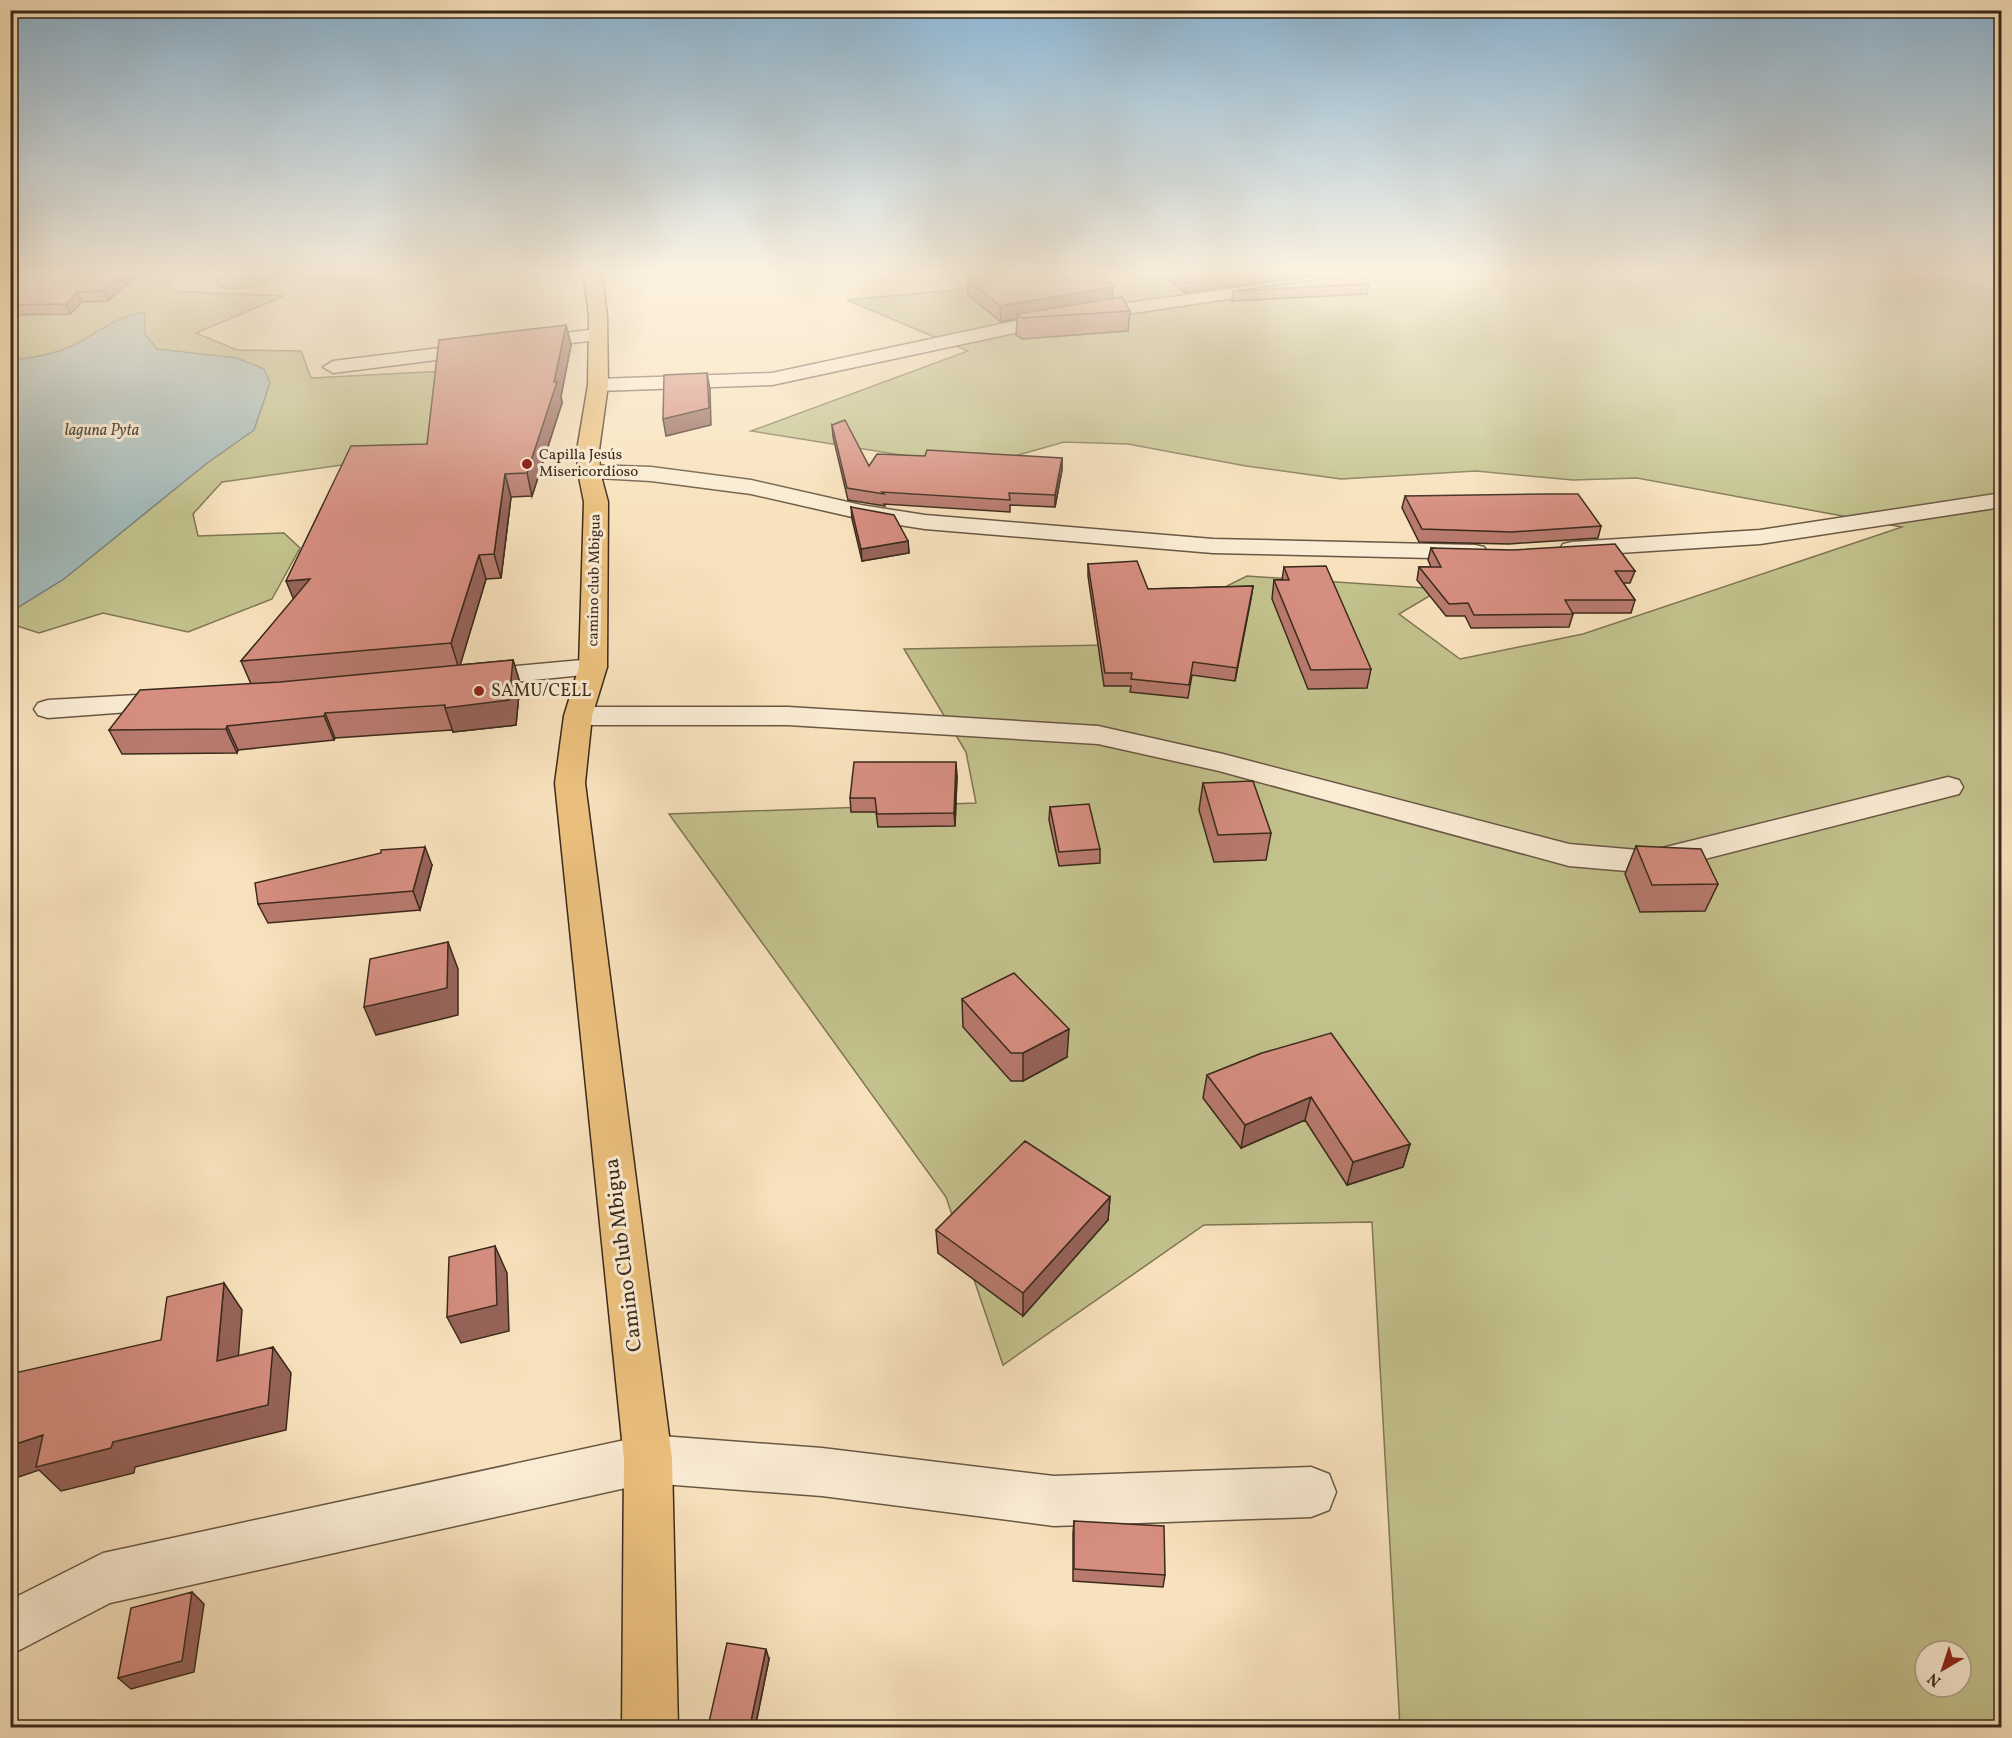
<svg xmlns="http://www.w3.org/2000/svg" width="2012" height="1738" font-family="Vollkorn,serif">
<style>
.green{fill:#c3c28d;stroke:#7f7654;stroke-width:1.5;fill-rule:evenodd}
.water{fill:#a2bbbb;stroke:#79817b;stroke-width:1.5}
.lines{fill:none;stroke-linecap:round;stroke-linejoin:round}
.minor-casing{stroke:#6a5844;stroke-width:3}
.major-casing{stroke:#3b2a1b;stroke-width:3}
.minor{fill:#faecd4;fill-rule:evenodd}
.major{fill:#ecc17e;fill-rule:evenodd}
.wall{fill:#b87a6e;stroke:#3b2a1b;stroke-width:1.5}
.shaded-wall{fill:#96635a;stroke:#3b2a1b;stroke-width:1.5}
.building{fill:#d68e80;stroke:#3b2a1b;stroke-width:1.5}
.poi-dot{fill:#8f2418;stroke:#faecd4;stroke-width:2}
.labels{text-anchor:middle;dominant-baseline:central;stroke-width:6;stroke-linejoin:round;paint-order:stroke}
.far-poi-label{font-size:15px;fill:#3b2a1b;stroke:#faecd4;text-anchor:start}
.far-street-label{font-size:15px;fill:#3b2a1b;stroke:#faecd4}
.far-water-label{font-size:16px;font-style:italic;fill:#554e43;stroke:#faecd4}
.poi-label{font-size:18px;fill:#3b2a1b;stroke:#faecd4;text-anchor:start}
.near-street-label{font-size:21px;fill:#3b2a1b;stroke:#faecd4}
</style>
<rect width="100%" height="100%" fill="#f8e2bd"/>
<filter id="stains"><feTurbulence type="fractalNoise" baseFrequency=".00333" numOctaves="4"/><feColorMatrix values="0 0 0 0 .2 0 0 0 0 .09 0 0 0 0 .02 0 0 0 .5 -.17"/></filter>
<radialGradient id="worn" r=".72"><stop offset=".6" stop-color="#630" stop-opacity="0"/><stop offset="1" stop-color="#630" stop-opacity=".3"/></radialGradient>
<path class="green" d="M 11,271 L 76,271 L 165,278 L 172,291 L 284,296 L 196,333 L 237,350 L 301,351 L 311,378 L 484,369 L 447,450 L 222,482 L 193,514 L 198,536 L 284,533 L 300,548 L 272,599 L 188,632 L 103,613 L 39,633 L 11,624 Z
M 238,271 L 287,271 C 269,280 234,297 216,284 L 217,279 Z
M 1052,271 L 1920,271 L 2001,292 L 2001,1727 L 1400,1727 L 1372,1222 L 1204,1225 L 1003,1365 L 946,1197 L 669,814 L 976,803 L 966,752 L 904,649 L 1107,645 L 1247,576 L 1441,589 L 1399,614 L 1460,659 L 1583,634 L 1902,527 L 1637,478 L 1573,480 L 1476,471 L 1341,479 L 1246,466 L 1128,444 L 1064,442 L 976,467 L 751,431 L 968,351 L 847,300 L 955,290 ZM 1925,1651 L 1961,1651 L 1961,1687 L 1925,1687 Z"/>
<path class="water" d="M 145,312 L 145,334 L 157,349 L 237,358 L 264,369 L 270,383 L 254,430 L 206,464 L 64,579 L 11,612 L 11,360 C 34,358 57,354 78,343 C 103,329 115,317 145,312 Z"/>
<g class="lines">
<g class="minor-casing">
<path id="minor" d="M 1361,271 L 1397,271 L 1399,274 L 1390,279 L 1328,284 L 1047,326 L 772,385 L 598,391 L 591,389 L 588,385 L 591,381 L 598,379 L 772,373 L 1047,314 Z
M 597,329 L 606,335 L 604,339 L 333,373 L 323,367 L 333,361 Z
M 589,465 L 651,467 L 751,480 L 861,505 L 925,515 L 1213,539 L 1475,545 L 1484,547 L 1487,552 L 1484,557 L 1475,559 L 1213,553 L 925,529 L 861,519 L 751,494 L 651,481 L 581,477 L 578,472 L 581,467 Z
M 2002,493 L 2002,507 L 1760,544 L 1572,556 L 1563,554 L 1560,549 L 1563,544 L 1572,542 L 1760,530 Z
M 593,659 L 603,661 L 607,667 L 603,673 L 473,686 L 463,684 L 459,678 L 463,672 L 473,670 Z
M 173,693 L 183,696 L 187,702 L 183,708 L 48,718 L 38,715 L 34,709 L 38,703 L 48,700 Z
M 578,707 L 788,707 L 1098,726 L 1223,754 L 1569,844 L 1650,851 L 1948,777 L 1959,780 L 1963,787 L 1959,794 L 1650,873 L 1569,866 L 1219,771 L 1098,744 L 788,725 L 578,725 L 568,722 L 564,716 L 568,710 Z
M 648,1435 L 822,1448 L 1054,1476 L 1311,1467 L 1329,1474 L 1336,1492 L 1329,1510 L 1311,1517 L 1054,1526 L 822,1496 L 648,1483 L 110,1603 L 10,1655 L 10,1600 L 103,1553 Z"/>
</g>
<g class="major-casing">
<path id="major" d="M 577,271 L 594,271 L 603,282 L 607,316 L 608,385 L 599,450 L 600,472 L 608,502 L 607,667 L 592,716 L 585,783 L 672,1459 L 678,1728 L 622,1728 L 624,1459 L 555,783 L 564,716 L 579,667 L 584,502 L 578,472 L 577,450 L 588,385 L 589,316 L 585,283 Z"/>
</g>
<use href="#minor" class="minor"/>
<use href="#major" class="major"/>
</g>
<path class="wall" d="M 10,271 L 141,271 L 108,301 L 82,302 L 70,314 L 10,315 Z
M 1157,271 L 1341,271 L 1185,293 Z
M 968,280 L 1113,287 L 1113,298 L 1130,311 L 1128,331 L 1022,339 L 1016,335 L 1017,319 L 1001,322 L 968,295 Z
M 1369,284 L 1367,294 L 1232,301 L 1233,291 Z
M 566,325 L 571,345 L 561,396 L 562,403 L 532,496 L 511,497 L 501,578 L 486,579 L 460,665 L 513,660 L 520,683 L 516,725 L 453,732 L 452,730 L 335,738 L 334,740 L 238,750 L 237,753 L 122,754 L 109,730 L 251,684 L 241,661 L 427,444 Z
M 832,425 L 869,466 L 925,456 L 1062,458 L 1062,470 L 1055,507 L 1010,505 L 1010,512 L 884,504 L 885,506 L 848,500 L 833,437 Z
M 1405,496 L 1601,526 L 1598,538 L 1509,544 L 1419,542 L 1402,508 Z
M 851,507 L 908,541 L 909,553 L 862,561 L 852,519 Z
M 1431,548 L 1635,571 L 1630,583 L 1623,583 L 1635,600 L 1631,613 L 1572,613 L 1573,614 L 1569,627 L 1471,628 L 1465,616 L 1446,616 L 1417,580 L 1419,567 L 1431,567 L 1428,560 Z
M 1088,564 L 1148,589 L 1253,586 L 1235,681 L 1192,675 L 1188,698 L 1130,692 L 1131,686 L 1104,686 L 1088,576 Z
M 1284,567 L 1371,669 L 1367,688 L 1308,689 L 1272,599 L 1274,580 L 1282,580 Z
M 957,776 L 955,826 L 878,827 L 876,812 L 851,812 L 850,798 Z
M 1203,783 L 1271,833 L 1266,860 L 1214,862 L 1199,810 Z
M 1050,807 L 1100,849 L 1100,863 L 1059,866 L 1049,820 Z
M 1636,846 L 1718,884 L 1705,911 L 1640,912 L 1625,874 Z
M 432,865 L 420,910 L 268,923 L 258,904 Z
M 962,999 L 1067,1057 L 1023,1081 L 1011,1081 L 963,1027 Z
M 1262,1053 L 1410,1144 L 1403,1167 L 1347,1185 L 1305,1120 L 1241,1148 L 1203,1098 L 1207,1075 Z
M 1110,1197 L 1108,1220 L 1023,1316 L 938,1253 L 936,1230 Z
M 1074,1521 L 1165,1575 L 1163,1587 L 1073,1581 L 1073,1533 Z
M 769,1659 L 755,1728 L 712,1728 L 709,1722 Z"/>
<path class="shaded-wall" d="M 126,271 L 141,271 L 108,301 L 104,291 Z
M 1272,271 L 1341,271 L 1185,293 L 1186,283 Z
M 1113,287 L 1112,303 L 1017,314 L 1017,319 L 1001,322 L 1000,306 Z
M 77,292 L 82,302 L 70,314 L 66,304 Z
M 566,325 L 571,345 L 561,396 L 562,403 L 532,496 L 527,473 L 554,382 Z
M 707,373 L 710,389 L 711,425 L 666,436 L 663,419 Z
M 1062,458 L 1062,470 L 1055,507 L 1055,495 Z
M 505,474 L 511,497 L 501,578 L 494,554 Z
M 908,541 L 909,553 L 862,561 L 861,549 Z
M 479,555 L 486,579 L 459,669 L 451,643 Z
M 310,579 L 296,605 L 286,581 Z
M 1253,586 L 1251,599 L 1235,681 L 1237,668 Z
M 513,660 L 520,683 L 516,725 L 453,732 L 445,708 Z
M 325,713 L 335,738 L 334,740 L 324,716 Z
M 227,726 L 238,750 L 237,753 L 226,729 Z
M 956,762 L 957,776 L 955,826 L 954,813 Z
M 425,847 L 432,865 L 420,910 L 413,891 Z
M 448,942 L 458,969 L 458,1015 L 376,1035 L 364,1007 Z
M 10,1003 L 15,1009 L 10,1021 Z
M 1069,1029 L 1067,1057 L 1023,1081 L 1023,1053 Z
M 1311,1097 L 1305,1120 L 1241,1148 L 1245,1125 Z
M 1410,1144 L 1403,1167 L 1347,1185 L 1353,1162 Z
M 1110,1197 L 1108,1220 L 1023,1316 L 1023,1293 Z
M 495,1246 L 507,1273 L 509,1331 L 461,1343 L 447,1317 Z
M 224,1283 L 242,1310 L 236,1386 L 217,1361 Z
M 273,1347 L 291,1373 L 286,1430 L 135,1467 L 134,1473 L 61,1491 L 39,1470 L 10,1480 L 10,1446 L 43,1435 L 113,1442 Z
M 192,1592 L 204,1604 L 194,1672 L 131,1689 L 118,1678 Z
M 766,1649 L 769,1659 L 755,1728 L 750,1728 L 750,1726 Z"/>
<path class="building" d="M 10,271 L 126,271 L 104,291 L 77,292 L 66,304 L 10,305 Z
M 1025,271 L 1104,271 L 1113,287 L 1000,306 L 968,280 Z
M 1171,271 L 1272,271 L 1186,283 Z
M 1357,274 L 1369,284 L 1233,291 Z
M 1122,297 L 1130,311 L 1022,318 L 1017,314 Z
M 566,325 L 554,382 L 557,382 L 527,473 L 505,474 L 494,554 L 479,555 L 451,643 L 241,661 L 310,579 L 286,581 L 351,446 L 427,444 L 439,340 Z
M 707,373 L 709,408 L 663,419 L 664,375 Z
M 845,420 L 869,466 L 877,454 L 925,456 L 927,450 L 1062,458 L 1055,495 L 1009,493 L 1010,500 L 882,492 L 884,494 L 847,488 L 832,425 Z
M 1550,494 L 1578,494 L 1601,526 L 1512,532 L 1422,529 L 1405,496 Z
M 851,507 L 894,515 L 908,541 L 861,549 Z
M 1615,544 L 1635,571 L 1615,571 L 1635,600 L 1565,600 L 1573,614 L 1474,615 L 1468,603 L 1449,604 L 1419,567 L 1441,567 L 1431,548 L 1513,550 Z
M 1137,561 L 1148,589 L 1253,586 L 1237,668 L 1193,662 L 1189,685 L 1131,679 L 1132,673 L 1105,673 L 1088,564 Z
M 1326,566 L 1371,669 L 1311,670 L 1274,580 L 1289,580 L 1284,567 Z
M 513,660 L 509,700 L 445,708 L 445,705 L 325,713 L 324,716 L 227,726 L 226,729 L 109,730 L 140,690 L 280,682 Z
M 854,762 L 956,762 L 954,813 L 877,814 L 875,798 L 850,798 Z
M 1253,781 L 1271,833 L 1218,835 L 1203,783 Z
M 1089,804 L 1100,849 L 1059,852 L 1050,807 Z
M 1636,846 L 1701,849 L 1718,884 L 1652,885 Z
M 425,847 L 413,891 L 258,904 L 255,883 L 381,853 L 381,850 Z
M 448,942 L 447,988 L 364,1007 L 370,959 Z
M 1014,973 L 1069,1029 L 1023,1053 L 1011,1053 L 962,999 Z
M 1331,1033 L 1410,1144 L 1353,1162 L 1311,1097 L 1245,1125 L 1207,1075 L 1262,1053 Z
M 1025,1141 L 1110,1197 L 1023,1293 L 936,1230 Z
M 495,1246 L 497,1305 L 447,1317 L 449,1257 Z
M 224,1283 L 217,1361 L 273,1347 L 268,1405 L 113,1442 L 111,1448 L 36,1467 L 43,1435 L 10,1446 L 10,1374 L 161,1340 L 167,1297 Z
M 1074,1521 L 1164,1526 L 1165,1575 L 1074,1569 Z
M 192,1592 L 182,1661 L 118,1678 L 131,1608 Z
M 727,1643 L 766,1649 L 750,1726 L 709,1722 Z"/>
<linearGradient id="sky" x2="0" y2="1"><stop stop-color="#8cb7d6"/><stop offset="0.53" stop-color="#fcf2e1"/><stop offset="1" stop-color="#fcf2e1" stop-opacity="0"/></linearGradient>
<rect width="2012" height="514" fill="url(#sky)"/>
<g class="poi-dot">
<circle cx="527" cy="464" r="6"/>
<circle cx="479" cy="691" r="6"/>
</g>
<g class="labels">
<g class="far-poi-label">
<text x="539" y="455">Capilla Jesús<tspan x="539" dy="17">Misericordioso</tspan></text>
</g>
<g class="far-street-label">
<text transform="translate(595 580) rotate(-89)">camino club Mbigua</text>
</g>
<g class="far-water-label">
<text x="102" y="431">laguna Pyta</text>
</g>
<g class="poi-label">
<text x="491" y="691">SAMU/CELL</text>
</g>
<g class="near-street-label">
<text transform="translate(624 1255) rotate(-97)">Camino Club Mbigua</text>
</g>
</g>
<rect width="2012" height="1738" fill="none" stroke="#f8e2bd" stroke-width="36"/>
<rect x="12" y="12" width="1988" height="1714" fill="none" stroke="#3b2a1b" stroke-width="3"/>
<rect x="18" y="18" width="1976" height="1702" fill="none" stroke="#3b2a1b" stroke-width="1.5"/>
<g transform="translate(1943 1669) rotate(219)"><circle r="28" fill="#faecd4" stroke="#ae9e8a" stroke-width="1.5"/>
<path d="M0-4.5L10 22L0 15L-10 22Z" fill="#8f2418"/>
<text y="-9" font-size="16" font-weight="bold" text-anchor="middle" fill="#3b2a1b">N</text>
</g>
<rect width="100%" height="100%" filter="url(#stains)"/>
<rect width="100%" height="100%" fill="url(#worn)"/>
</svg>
